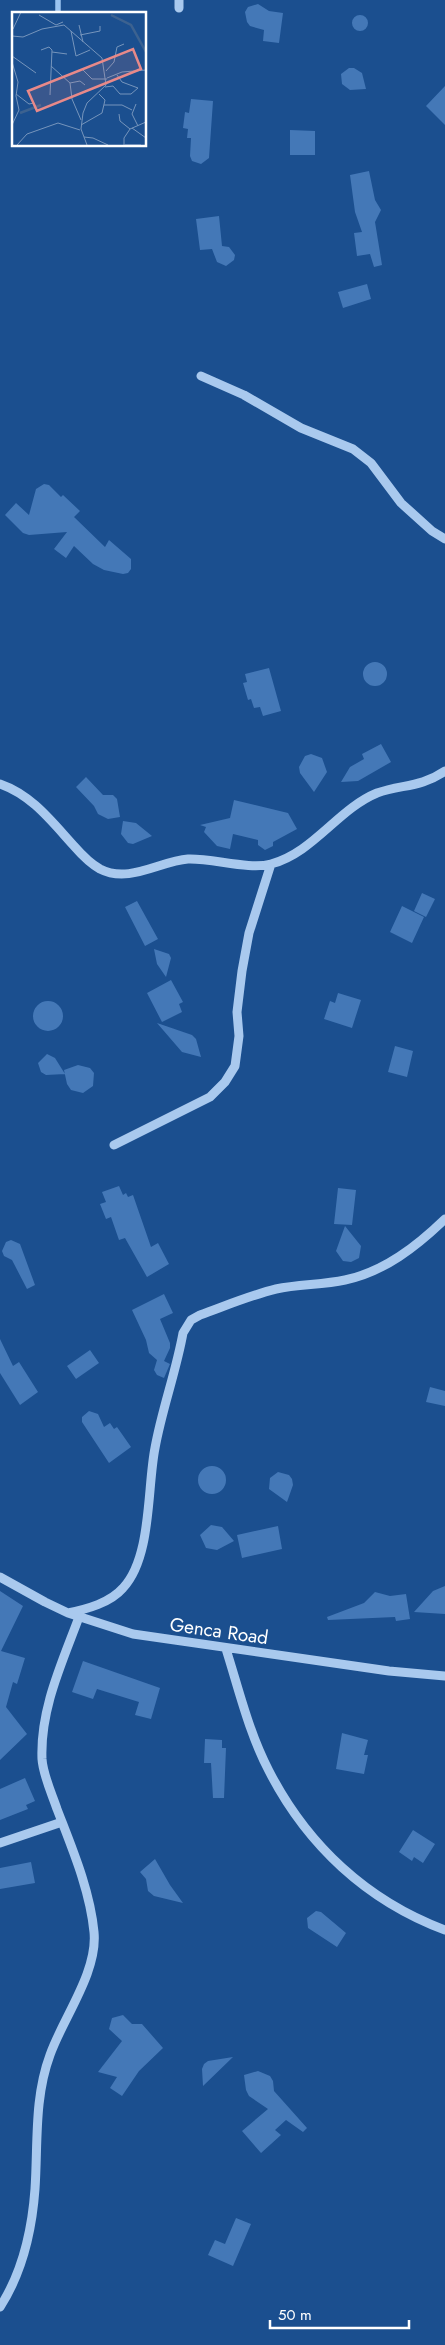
<svg xmlns="http://www.w3.org/2000/svg" width="445" height="2345" font-family="Jost,sans-serif">
<style>
.lines{fill:none;stroke-linecap:round;stroke-linejoin:round}
.stream{stroke:#9cc4f0;stroke-width:5.5}
.building{fill:#4478b7}
.minor{stroke:#a9c9ee;stroke-width:9}
.labels{text-anchor:middle;dominant-baseline:central;stroke-width:4;stroke-linejoin:round;paint-order:stroke}
.street-label{font-size:19px;fill:#fff;stroke:#1b4f8f}
.inset-river{fill:none;stroke:#3c6290;stroke-width:2.5}
.inset-road{fill:none;stroke:#7695bc;stroke-width:1}
.view{fill:#e88989;fill-opacity:0.15;stroke:#e88989;stroke-width:2.5}
.inset-edge{fill:none;stroke:#fff;stroke-width:2.5}
</style>
<rect width="100%" height="100%" fill="#1b4f8f"/>
<g class="lines">
<path class="stream" d="M 58,14 L 58,0"/>
</g>
<path class="building" d="M 258,4 L 269,11 L 283,13 L 279,43 L 263,41 L 264,30 L 250,26 L 247,22 L 245,12 L 248,7 Z
M352 23a8 8 0 1 1 16 0a8 8 0 1 1-16 0Z
M 349,68 L 354,68 L 362,73 L 366,89 L 350,90 L 342,84 L 341,74 Z
M 445,86 L 445,125 L 426,106 Z
M 191,99 L 213,101 L 209,158 L 201,164 L 192,161 L 190,156 L 191,138 L 187,138 L 188,129 L 183,128 L 185,112 L 189,113 Z
M 290,130 L 315,131 L 315,155 L 290,155 Z
M 369,171 L 375,200 L 381,210 L 375,222 L 382,265 L 374,267 L 370,254 L 357,256 L 354,233 L 362,232 L 355,212 L 350,175 Z
M 219,216 L 222,246 L 229,247 L 235,255 L 234,260 L 226,266 L 217,262 L 212,249 L 200,250 L 196,219 Z
M 367,284 L 371,299 L 343,308 L 338,292 Z
M 44,484 L 49,485 L 61,497 L 63,495 L 80,511 L 74,517 L 105,547 L 109,540 L 131,559 L 131,569 L 128,573 L 123,574 L 104,570 L 93,564 L 74,546 L 66,558 L 54,549 L 67,532 L 29,535 L 23,533 L 5,515 L 16,503 L 29,515 L 36,489 Z
M363 674a12 12 0 1 1 24 0a12 12 0 1 1-24 0Z
M 269,668 L 281,711 L 263,716 L 260,707 L 254,708 L 251,699 L 248,700 L 243,683 L 247,682 L 245,674 Z
M 381,744 L 391,762 L 358,781 L 341,782 L 350,767 L 364,759 L 362,754 Z
M 311,754 L 322,758 L 327,772 L 314,792 L 300,773 L 299,767 L 305,756 Z
M 86,777 L 103,795 L 113,795 L 117,799 L 120,817 L 108,819 L 98,814 L 94,806 L 76,787 Z
M 234,800 L 288,813 L 297,829 L 273,842 L 273,846 L 265,850 L 258,845 L 258,840 L 233,834 L 230,849 L 217,846 L 204,832 L 206,827 L 200,825 L 230,818 Z
M 123,821 L 136,823 L 152,836 L 133,844 L 128,843 L 121,834 Z
M 422,893 L 435,899 L 426,917 L 414,911 Z
M 137,901 L 158,939 L 145,946 L 125,907 Z
M 402,906 L 424,917 L 412,943 L 390,932 Z
M 154,949 L 169,954 L 171,958 L 166,977 L 157,964 Z
M 171,980 L 183,1002 L 179,1004 L 182,1012 L 162,1022 L 147,993 Z
M 338,993 L 361,1000 L 352,1028 L 324,1019 L 330,1001 L 335,1003 Z
M33 1016a15 15 0 1 1 30 0a15 15 0 1 1-30 0Z
M 157,1023 L 192,1035 L 196,1039 L 201,1057 L 182,1052 Z
M 395,1046 L 413,1051 L 407,1077 L 388,1072 Z
M 47,1054 L 55,1058 L 65,1074 L 46,1075 L 41,1072 L 38,1063 Z
M 78,1065 L 90,1068 L 94,1073 L 93,1086 L 83,1093 L 71,1090 L 67,1084 L 64,1070 Z
M 119,1186 L 123,1195 L 126,1193 L 128,1197 L 133,1195 L 151,1247 L 158,1243 L 169,1264 L 147,1277 L 125,1238 L 119,1240 L 111,1217 L 106,1219 L 100,1204 L 106,1202 L 102,1192 Z
M 338,1188 L 356,1190 L 352,1225 L 334,1224 Z
M 345,1226 L 361,1246 L 359,1258 L 351,1262 L 343,1261 L 336,1251 Z
M 11,1240 L 20,1244 L 35,1285 L 27,1289 L 12,1260 L 4,1256 L 2,1251 L 6,1242 Z
M 164,1294 L 173,1313 L 160,1319 L 170,1343 L 170,1348 L 164,1361 L 170,1364 L 164,1378 L 157,1375 L 154,1370 L 157,1360 L 149,1353 L 146,1340 L 132,1310 Z
M 0,1339 L 13,1366 L 19,1362 L 38,1392 L 20,1405 L 0,1373 Z
M 90,1350 L 99,1363 L 76,1379 L 67,1366 Z
M 430,1387 L 445,1391 L 445,1406 L 426,1402 Z
M 89,1411 L 98,1414 L 104,1427 L 110,1423 L 114,1429 L 117,1427 L 131,1447 L 109,1463 L 82,1422 L 82,1417 Z
M198 1480a14 14 0 1 1 28 0a14 14 0 1 1-28 0Z
M 278,1472 L 289,1475 L 292,1479 L 293,1485 L 287,1502 L 269,1489 L 270,1478 Z
M 211,1525 L 222,1527 L 234,1541 L 217,1550 L 206,1548 L 200,1535 Z
M 278,1526 L 282,1549 L 242,1558 L 237,1535 Z
M 445,1586 L 445,1614 L 414,1612 L 433,1591 Z
M 0,1591 L 23,1606 L 1,1651 L 25,1658 L 17,1684 L 13,1682 L 6,1707 L 27,1734 L 0,1760 Z
M 375,1592 L 390,1596 L 406,1594 L 410,1619 L 396,1621 L 395,1617 L 328,1620 L 327,1617 L 364,1603 Z
M 83,1661 L 160,1688 L 151,1719 L 135,1715 L 139,1702 L 97,1689 L 93,1699 L 72,1692 Z
M 342,1733 L 368,1740 L 364,1755 L 368,1755 L 364,1774 L 336,1769 Z
M 205,1739 L 222,1740 L 222,1748 L 226,1748 L 224,1798 L 213,1798 L 211,1763 L 204,1763 Z
M 25,1778 L 35,1801 L 26,1805 L 28,1809 L 0,1820 L 0,1789 Z
M 413,1830 L 435,1844 L 423,1863 L 414,1857 L 412,1861 L 399,1852 Z
M 155,1859 L 170,1885 L 183,1903 L 154,1896 L 148,1891 L 146,1879 L 140,1872 Z
M 31,1862 L 35,1883 L 0,1889 L 0,1868 Z
M 316,1911 L 321,1912 L 346,1933 L 337,1947 L 308,1928 L 307,1918 Z
M 123,2015 L 132,2024 L 142,2024 L 163,2048 L 139,2071 L 122,2096 L 110,2088 L 117,2077 L 98,2072 L 122,2041 L 109,2029 L 112,2018 Z
M 233,2057 L 203,2086 L 202,2069 L 204,2064 L 208,2061 Z
M 258,2071 L 270,2076 L 273,2081 L 274,2091 L 307,2128 L 303,2132 L 286,2120 L 275,2130 L 281,2135 L 261,2153 L 242,2131 L 268,2109 L 249,2096 L 246,2090 L 244,2075 Z
M 236,2218 L 251,2224 L 233,2266 L 208,2255 L 215,2240 L 225,2244 Z"/>
<g class="lines">
<path class="minor" d="M 179,8 L 179,0
M 201,376 L 244,395 L 301,428 L 353,449 L 371,463 L 401,503 L 432,531 L 445,539
M 0,784 C 32,795 52,822 74,846 C 81,854 91,864 100,869 C 129,884 160,861 188,859 C 212,858 249,870 271,864 C 313,853 338,809 377,793 C 402,784 420,788 445,771
M 114,1145 L 210,1097 L 225,1082 L 235,1066 L 239,1036 L 237,1012 L 242,971 L 249,933 L 271,864
M 0,1577 L 45,1602 L 68,1613 L 133,1634 L 389,1671 L 445,1676
M 68,1613 C 87,1609 110,1603 123,1588 C 152,1557 147,1488 155,1448 C 162,1409 176,1372 183,1333 L 191,1320 L 200,1315 C 225,1306 251,1295 276,1289 C 299,1284 322,1285 345,1280 C 384,1272 417,1246 445,1219
M 226,1649 C 239,1690 249,1733 269,1771 C 307,1845 367,1901 445,1930
M 0,1843 L 62,1822
M 0,2307 C 22,2273 32,2230 35,2189 C 38,2144 34,2098 50,2055 C 63,2018 98,1972 94,1932 C 90,1890 72,1848 57,1809 C 52,1794 43,1775 42,1759 C 40,1709 62,1663 79,1617"/>
</g>
<g class="labels">
<g class="street-label">
<text transform="translate(219 1631) rotate(8)">Genca Road</text>
</g>
</g>
<g transform="translate(12 12)">
<rect width="134" height="134" fill="#1b4f8f"/>
<path class="inset-river" d="M 99,3 L 119,13 L 134,40M 8,101 L 29,93"/>
<path class="inset-road" d="M 27,3 L 44,13 L 51,10M 67,13 L 71,30M 1,17 L 9,0M 59,19 L 64,44 L 78,38M 68,23 L 88,19 L 88,14M 0,24 L 11,25 L 30,17 L 52,13 L 90,46 L 94,73 L 75,91 L 71,101 L 69,117 L 75,133M 29,38 L 37,35 L 40,38 L 38,83M 40,40 L 55,42M 0,44 L 24,61M 0,50 L 6,70 L 4,84 L 7,98 L 0,113M 39,54 L 58,71 L 60,87 L 69,108M 70,57 L 80,67 L 95,67M 94,59 L 102,50 L 105,35 L 112,32M 95,66 L 110,60 L 134,58M 58,71 L 68,69 L 73,73M 93,75 L 101,74 L 108,82 L 119,82 L 126,76 L 110,70 L 105,63M 4,82 L 17,92 L 22,91M 124,92 L 120,102 L 126,114M 92,93 L 110,93 L 120,98M 107,102 L 108,109 L 118,117M 69,113 L 90,101 L 93,88 L 87,82M 120,116 L 134,126M 72,125 L 81,126 L 96,133M 5,133 L 15,122 L 46,111 L 68,118M 112,133 L 112,126 L 118,117 L 134,110M 113,133 L 129,133"/>
<path class="view" d="M 121,37 L 129,57 L 25,99 L 16,79 Z"/>
<rect width="134" height="134" class="inset-edge"/>
</g>
<path d="M270 2320v8h139v-8" fill="none" stroke="#ffffff" stroke-width="2.5"/>
<text x="278" y="2320" font-size="15" fill="#ffffff" stroke="#1b4f8f" stroke-width="4" paint-order="stroke">50 m</text>
</svg>
